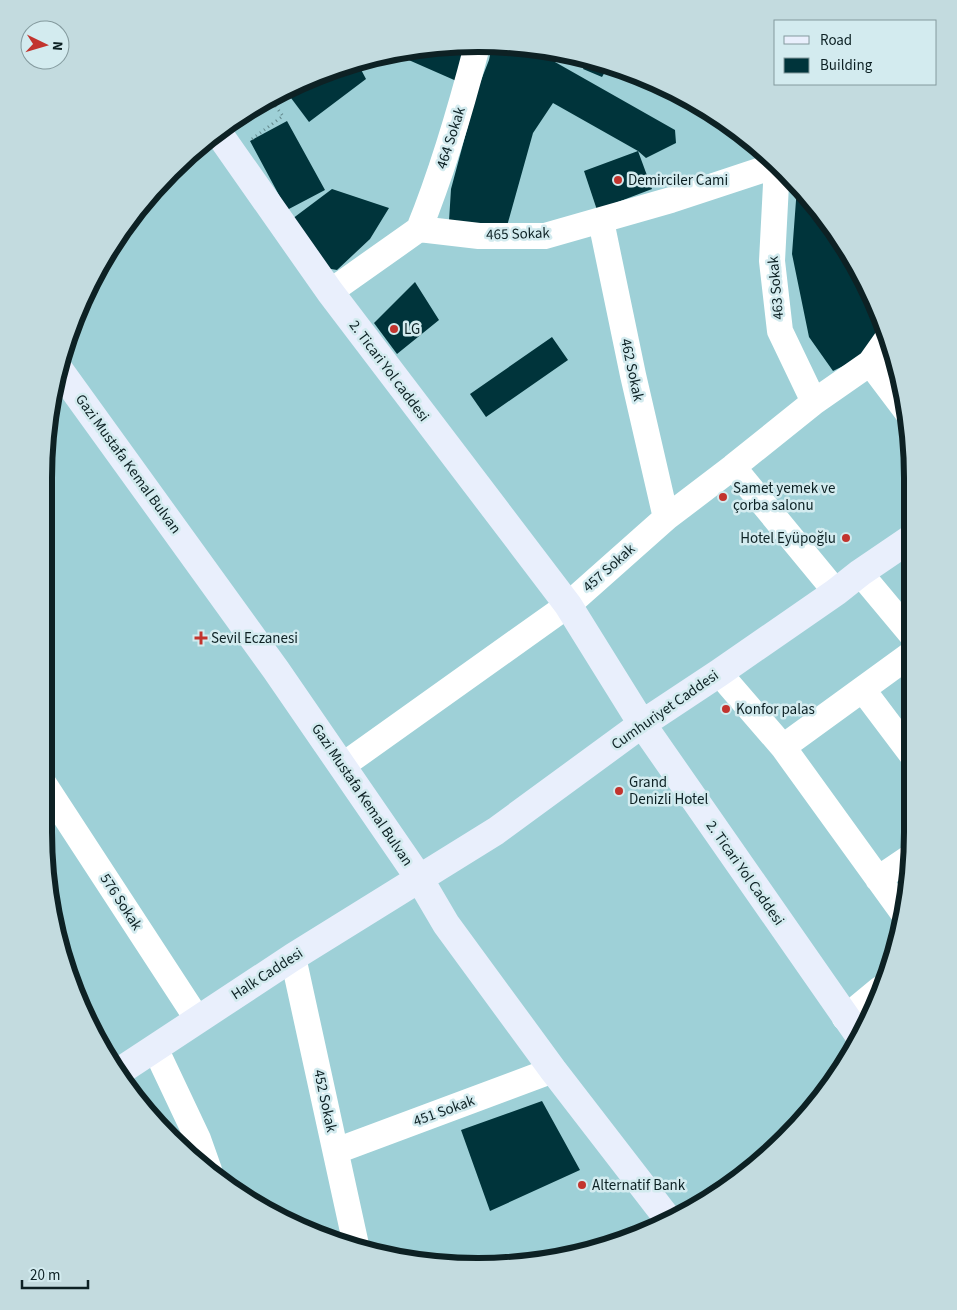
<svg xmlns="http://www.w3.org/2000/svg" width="957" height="1310" font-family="'Source Sans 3',sans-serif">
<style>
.building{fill:#00343b}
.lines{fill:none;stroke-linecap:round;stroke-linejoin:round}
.path{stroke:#61868b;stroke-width:3;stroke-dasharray:1 4;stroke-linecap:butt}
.street{stroke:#fff;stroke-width:26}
.secondary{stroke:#e9effc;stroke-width:28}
.poi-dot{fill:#c2342e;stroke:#d3ebef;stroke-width:2}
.labels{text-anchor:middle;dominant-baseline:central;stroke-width:5;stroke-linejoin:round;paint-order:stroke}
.street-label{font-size:15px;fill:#0d2124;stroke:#d3ebef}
.poi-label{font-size:15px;fill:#0d2124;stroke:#d3ebef;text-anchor:start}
.rim{fill:none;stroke:#0d2124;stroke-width:6}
</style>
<rect width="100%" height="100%" fill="#9ed0d7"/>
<path class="building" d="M 450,45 L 470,45 L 461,83 L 395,54 Z
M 492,46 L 535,47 L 560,53 L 555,62 L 675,130 L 676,143 L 646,158 L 638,151 L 553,103 L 533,133 L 507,226 L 449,221 L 451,189 L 478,88 L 489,60 Z
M 587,60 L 609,65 L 602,77 L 583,69 Z
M 357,62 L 366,79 L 309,122 L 285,90 Z
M 287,121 L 325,190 L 287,210 L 250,141 Z
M 638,151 L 652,189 L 597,210 L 584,171 Z
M 797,187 L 798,187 L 823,214 L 880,312 L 884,326 L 868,354 L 833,371 L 809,337 L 792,254 Z
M 332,189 L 389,208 L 370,239 L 337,270 L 325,268 L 292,219 Z
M 415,282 L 439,320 L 397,354 L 374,323 Z
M 552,337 L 568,360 L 486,417 L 470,394 Z
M 542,1101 L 580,1170 L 490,1211 L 461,1130 Z"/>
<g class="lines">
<path class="path" d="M 252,139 L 283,116 L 270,99"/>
<path class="street" d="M 777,165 L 772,261 L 780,331 L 814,402
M 601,221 L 633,375 L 666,518
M 419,229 C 443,170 461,108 477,46
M 330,292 L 419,229 L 479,236 L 545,236 L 671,200 L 777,165
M 870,363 L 907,412
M 733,467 L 836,592
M 860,573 L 911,634
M 719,673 L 783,747 L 903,913
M 863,690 L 912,755
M 783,747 L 911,654
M 342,766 L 568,605 L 666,518 L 733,467 L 814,402 L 870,363 L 887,339
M 44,784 L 198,1020
M 878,879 L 912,856
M 293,957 L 356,1245
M 845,1018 L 880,989
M 155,1048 L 198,1139 L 209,1170
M 336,1151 L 553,1070"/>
<path class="secondary" d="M 217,131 L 330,292 L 568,605 L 642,724 L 860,1037
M 58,368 L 276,670 L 419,878 L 446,924 L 553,1070 L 668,1219
M 117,1073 L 293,957 L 496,831 L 642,724 L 719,673 L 836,592 L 860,573 L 910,539"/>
</g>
<g class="poi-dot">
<circle cx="618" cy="180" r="5"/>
<circle cx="394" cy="329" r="5"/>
<circle cx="723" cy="497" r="5"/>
<circle cx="846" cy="538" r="5"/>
<path d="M198.5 630.5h5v5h5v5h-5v5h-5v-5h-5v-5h5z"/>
<circle cx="726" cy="709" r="5"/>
<circle cx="619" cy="791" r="5"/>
<circle cx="582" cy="1185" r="5"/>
</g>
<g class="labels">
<g class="street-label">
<text transform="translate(451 138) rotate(-72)">464 Sokak</text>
<text transform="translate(518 234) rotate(-2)">465 Sokak</text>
<text transform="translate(776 288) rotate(-95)">463 Sokak</text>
<text transform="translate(632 370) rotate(78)">462 Sokak</text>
<text transform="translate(389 371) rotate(53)">2. Ticari Yol caddesi</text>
<text transform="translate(128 464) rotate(54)">Gazi Mustafa Kemal Bulvan</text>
<text transform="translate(609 568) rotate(-42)">457 Sokak</text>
<text transform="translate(665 710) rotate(-35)">Cumhuriyet Caddesi</text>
<text transform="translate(362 795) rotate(56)">Gazi Mustafa Kemal Bulvan</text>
<text transform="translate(745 873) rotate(55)">2. Ticari Yol Caddesi</text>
<text transform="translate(121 902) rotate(57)">576 Sokak</text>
<text transform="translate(267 974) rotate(-33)">Halk Caddesi</text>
<text transform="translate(325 1101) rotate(78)">452 Sokak</text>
<text transform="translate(444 1111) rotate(-20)">451 Sokak</text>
</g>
<g class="poi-label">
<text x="628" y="180">Demirciler Cami</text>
<text x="404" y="329">LG</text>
<text x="733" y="488">Samet yemek ve<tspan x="733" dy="17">çorba salonu</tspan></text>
<text x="836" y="538" text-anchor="end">Hotel Eyüpoğlu</text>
<text x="211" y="638">Sevil Eczanesi</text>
<text x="736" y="709">Konfor palas</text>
<text x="629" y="782">Grand<tspan x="629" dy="17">Denizli Hotel</tspan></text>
<text x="592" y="1185">Alternatif Bank</text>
</g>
</g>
<path d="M0 0H957V1310H0ZM478 52H478A426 426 0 0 1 904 478V832A426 426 0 0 1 478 1258H478A426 426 0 0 1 52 832V478A426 426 0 0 1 478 52Z" fill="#c3dbdf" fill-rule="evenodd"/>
<path class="rim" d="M478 52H478A426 426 0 0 1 904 478V832A426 426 0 0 1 478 1258H478A426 426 0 0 1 52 832V478A426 426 0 0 1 478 52Z"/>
<rect x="774" y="20" width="162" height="65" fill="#d3ebef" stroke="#849a9e"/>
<rect x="784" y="36" width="25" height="8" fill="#e9effc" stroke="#849a9e"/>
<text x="820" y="45" font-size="15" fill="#0d2124">Road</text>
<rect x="784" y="58" width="25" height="15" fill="#00343b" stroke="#849a9e"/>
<text x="820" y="70" font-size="15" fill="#0d2124">Building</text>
<g transform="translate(45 45) rotate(95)"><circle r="24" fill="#d3ebef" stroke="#849a9e"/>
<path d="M0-4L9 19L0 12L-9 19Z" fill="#c2342e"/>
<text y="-8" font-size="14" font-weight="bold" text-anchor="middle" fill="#0d2124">N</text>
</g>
<path d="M22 1280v8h66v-8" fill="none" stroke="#0d2124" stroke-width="2.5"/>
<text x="30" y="1280" font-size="15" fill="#0d2124" stroke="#d3ebef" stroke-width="4" paint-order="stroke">20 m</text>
</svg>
